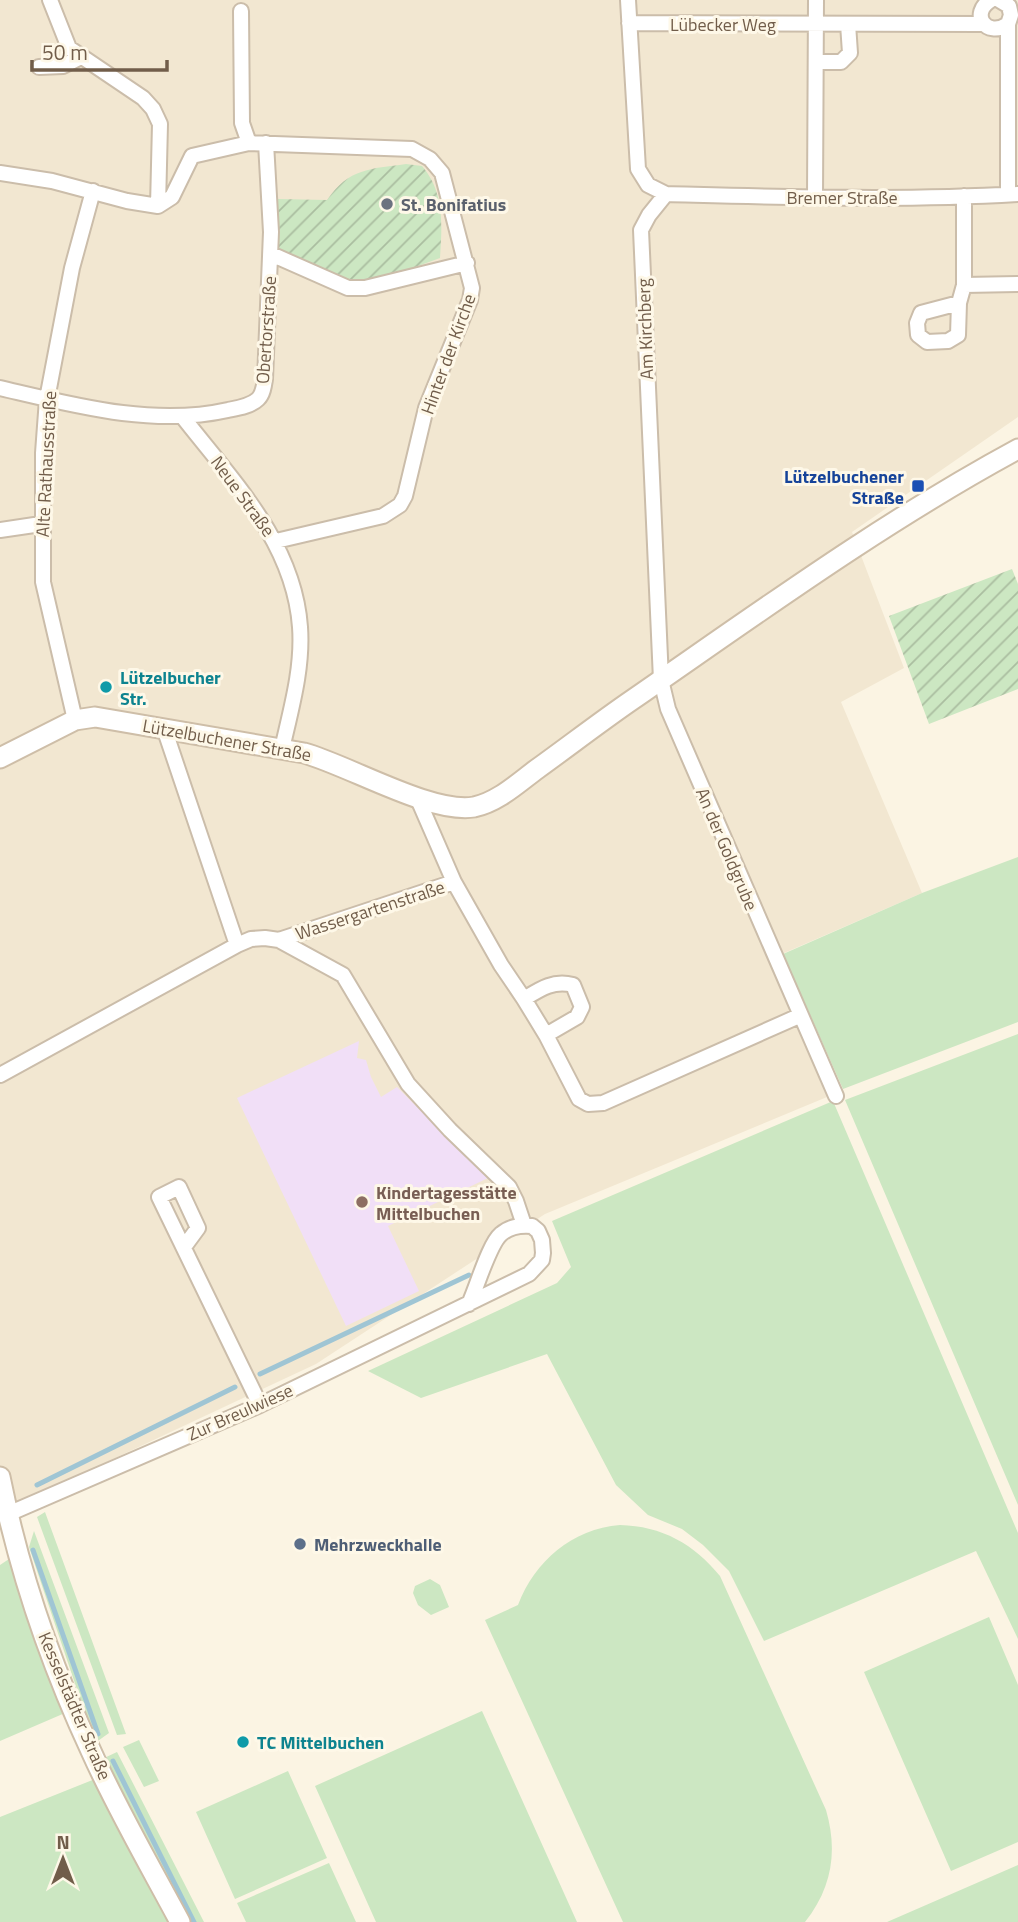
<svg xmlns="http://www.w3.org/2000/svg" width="1018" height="1922" font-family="'Titillium Web',sans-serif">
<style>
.residential{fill:#f2e7d1}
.education{fill:#f1dff7}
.green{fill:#cce7c2}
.garden{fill:url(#garden-furrows)}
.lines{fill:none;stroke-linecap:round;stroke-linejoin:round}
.stream{stroke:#9fc5d4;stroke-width:5}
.minor-casing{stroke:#cbbdaa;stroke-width:18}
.secondary-casing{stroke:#cebea8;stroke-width:23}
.minor{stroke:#fff;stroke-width:14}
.secondary{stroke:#fff;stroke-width:19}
.worship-dot{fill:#6b7280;stroke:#fef8e8;stroke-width:2.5}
.transit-dot{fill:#1a4fb4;stroke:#fef8e8;stroke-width:2.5}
.culture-dot{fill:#0f9aa8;stroke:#fef8e8;stroke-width:2.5}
.education-dot{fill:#8d6e63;stroke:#fef8e8;stroke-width:2.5}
.service-dot{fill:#5c6f8a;stroke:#fef8e8;stroke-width:2.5}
.labels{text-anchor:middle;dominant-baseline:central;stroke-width:6;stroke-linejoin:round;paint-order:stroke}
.street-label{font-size:18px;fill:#715d4a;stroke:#fef8e8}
.worship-label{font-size:18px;font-weight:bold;fill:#5b616d;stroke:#fef8e8;text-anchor:start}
.transit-label{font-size:18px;font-weight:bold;fill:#164399;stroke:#fef8e8;text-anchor:end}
.culture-label{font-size:18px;font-weight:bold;fill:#0d838f;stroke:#fef8e8;text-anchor:start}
.education-label{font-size:18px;font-weight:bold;fill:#785e54;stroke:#fef8e8;text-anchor:start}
.service-label{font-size:18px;font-weight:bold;fill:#4e5e75;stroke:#fef8e8;text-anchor:start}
</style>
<defs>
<pattern id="garden-furrows" width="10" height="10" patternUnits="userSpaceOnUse" patternTransform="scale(1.75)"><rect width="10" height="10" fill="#cce7c2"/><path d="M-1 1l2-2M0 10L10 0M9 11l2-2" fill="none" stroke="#aabea0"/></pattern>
</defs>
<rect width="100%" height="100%" fill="#fbf4e3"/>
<path class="residential" d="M 0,0 L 1018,0 L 1018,417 L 852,532 L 904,668 L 841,702 L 922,893 L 768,960 L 827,1097 L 545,1214 L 316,1364 L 0,1512 Z"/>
<path class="education" d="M 359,1041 L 357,1058 L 366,1060 L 371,1077 L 381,1097 L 397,1087 L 488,1178 L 388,1226 L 419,1291 L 346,1326 L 237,1098 Z"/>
<path class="green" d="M 1018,857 L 1018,1022 L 843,1089 L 783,954 L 922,893 Z
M 1018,1034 L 1018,1505 L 845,1100 Z
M 833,1101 L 1018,1533 L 1018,1639 L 976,1551 L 764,1641 L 729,1571 L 703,1545 L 682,1529 L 648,1515 L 616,1485 L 547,1354 L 421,1398 L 368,1371 L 557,1283 L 571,1267 L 552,1221 Z
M 45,1512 L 126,1734 L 117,1735 L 37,1517 Z
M 620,1525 C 662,1526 694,1544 720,1576 L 826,1810 C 838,1851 832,1888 805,1922 L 623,1922 L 485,1620 L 518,1605 C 535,1561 572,1529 620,1525 Z
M 34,1531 L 109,1733 L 95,1743 L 29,1547 Z
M 9,1559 L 65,1713 L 0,1741 L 0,1565 Z
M 430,1579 L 440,1585 L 449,1607 L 431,1615 L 418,1605 L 413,1593 L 415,1586 Z
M 989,1617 L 1018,1685 L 1018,1842 L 951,1871 L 864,1672 Z
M 482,1711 L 577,1922 L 376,1922 L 315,1786 Z
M 139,1740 L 159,1781 L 144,1787 L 123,1747 Z
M 117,1752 L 204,1922 L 187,1922 L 102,1759 Z
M 288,1771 L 327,1858 L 235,1899 L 196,1812 Z
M 95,1779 L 171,1922 L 0,1922 L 0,1817 Z
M 329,1863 L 356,1922 L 246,1922 L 237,1903 Z
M 1018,1865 L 1018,1922 L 887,1922 Z"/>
<path class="garden" d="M 406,164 L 422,166 C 445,193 442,225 440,258 L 410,269 L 349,287 L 278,250 L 278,199 L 327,200 C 349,168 370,169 406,164 Z
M 1012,569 L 1018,584 L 1018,689 L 929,724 L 889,616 Z"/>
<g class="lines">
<path class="stream" d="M 260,1374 L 469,1275
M 37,1485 L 235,1387
M 33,1550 L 98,1734
M 113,1761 L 194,1922"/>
<g class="minor-casing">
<path id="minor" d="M 50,0 L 69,48 L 143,98 L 153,109 L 160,124 L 158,206
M 628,0 L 638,169 L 648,185 L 666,194 C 783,197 901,201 1018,194
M 991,0 C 969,13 986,39 1008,24
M 999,0 L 1009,6 L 1011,15 L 1008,24 L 1008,194
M 241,11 L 242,123 L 249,143
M 629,23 L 983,24
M 816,62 L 841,62 L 850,53 L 848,24
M 39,67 L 63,66 L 81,57
M 0,173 L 52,181 L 127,201 L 158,206 L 172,197 L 192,156 L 249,143 L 412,149 L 430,159 L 442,173 L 472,288 L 470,300 L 426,408 L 405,496 L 400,505 L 383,516 L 276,541
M 666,194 L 649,215 L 641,230 L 661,680 L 668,709 L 836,1096
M 815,197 L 816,0
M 271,254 L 348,288 L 365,288 L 467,263
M 964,285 L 1018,284
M 959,303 L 958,335 L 948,341 L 927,342 L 918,335 L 917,323 L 921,313 L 959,303 L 964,285 L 964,196
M 0,388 C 73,405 153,427 228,410 C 238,408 251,406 258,399 C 263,394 264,386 265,379 L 271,232 L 266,143
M 182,416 C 231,479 294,542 300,627 C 303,668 291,709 282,749
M 0,530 L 41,524
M 75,720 L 43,582 L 43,453 L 47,399 L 72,268 L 93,191
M 164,728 L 237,945
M 417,797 L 454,882 L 501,965 L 524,999
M 279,940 L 454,882
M 546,1035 L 524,999 C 540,989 553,980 573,985 L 582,1007 L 577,1017 L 546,1035 L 579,1099 L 588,1104 L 603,1103 L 799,1016
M 0,1075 L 237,945 L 251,939 L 265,938 L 279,940 L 343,975 L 408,1084 L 450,1130 L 509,1187 L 516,1201 L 524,1225
M 184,1247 L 198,1228 L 179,1187 L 159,1197 L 260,1405
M 8,1514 L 260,1405 L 529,1274 L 542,1260 L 543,1253 L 542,1240 L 538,1231 L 532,1226 C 521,1225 510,1226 501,1234 C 489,1244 477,1287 469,1304"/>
</g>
<g class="secondary-casing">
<path id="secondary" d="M 0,758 L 75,720 L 95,717 L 304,753 C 350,766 431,814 474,807 C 498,802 518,783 537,769 C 569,746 600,722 632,700 C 758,613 883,522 1018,449
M 0,1477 C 19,1571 51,1665 91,1751 C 117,1809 150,1866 180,1922"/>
</g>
<use href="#minor" class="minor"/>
<use href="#secondary" class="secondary"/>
</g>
<circle class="worship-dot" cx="387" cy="204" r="7"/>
<rect class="transit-dot" x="911" y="479" width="14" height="14" rx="3.5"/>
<g class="culture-dot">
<circle cx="106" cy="687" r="7"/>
<circle cx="243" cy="1742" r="7"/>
</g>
<circle class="education-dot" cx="362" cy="1202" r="7"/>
<circle class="service-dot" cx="300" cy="1544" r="7"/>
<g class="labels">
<g class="street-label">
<text x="723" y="24">Lübecker Weg</text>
<text x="842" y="197">Bremer Straße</text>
<text transform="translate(645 329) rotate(-92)">Am Kirchberg</text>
<text transform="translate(266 330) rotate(-86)">Obertorstraße</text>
<text transform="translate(448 354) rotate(-70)">Hinter der Kirche</text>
<text transform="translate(46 464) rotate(-87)">Alte Rathausstraße</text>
<text transform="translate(243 496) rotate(54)">Neue Straße</text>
<text transform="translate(227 740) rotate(10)">Lützelbuchener Straße</text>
<text transform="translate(727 849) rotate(67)">An der Goldgrube</text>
<text transform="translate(370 910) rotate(-18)">Wassergartenstraße</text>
<text transform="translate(240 1412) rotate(-24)">Zur Breulwiese</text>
<text transform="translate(75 1706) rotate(67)">Kesselstädter Straße</text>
</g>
<g class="worship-label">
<text x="401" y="204">St. Bonifatius</text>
</g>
<g class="transit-label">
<text x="904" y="476">Lützelbuchener<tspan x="904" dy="21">Straße</tspan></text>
</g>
<g class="culture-label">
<text x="120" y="677">Lützelbucher<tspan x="120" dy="21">Str.</tspan></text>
<text x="257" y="1742">TC Mittelbuchen</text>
</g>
<g class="education-label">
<text x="376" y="1192">Kindertagesstätte<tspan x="376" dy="21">Mittelbuchen</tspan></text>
</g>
<g class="service-label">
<text x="314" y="1544">Mehrzweckhalle</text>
</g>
</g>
<g transform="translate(63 1859)" stroke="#fef8e8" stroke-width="5" paint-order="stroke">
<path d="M0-5L12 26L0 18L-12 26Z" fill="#715d4a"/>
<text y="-10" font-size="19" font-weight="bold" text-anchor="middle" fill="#715d4a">N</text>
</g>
<path d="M32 60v10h135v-10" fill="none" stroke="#715d4a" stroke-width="3.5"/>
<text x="42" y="60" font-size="21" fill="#715d4a" stroke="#fef8e8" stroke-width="5" paint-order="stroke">50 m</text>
</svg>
